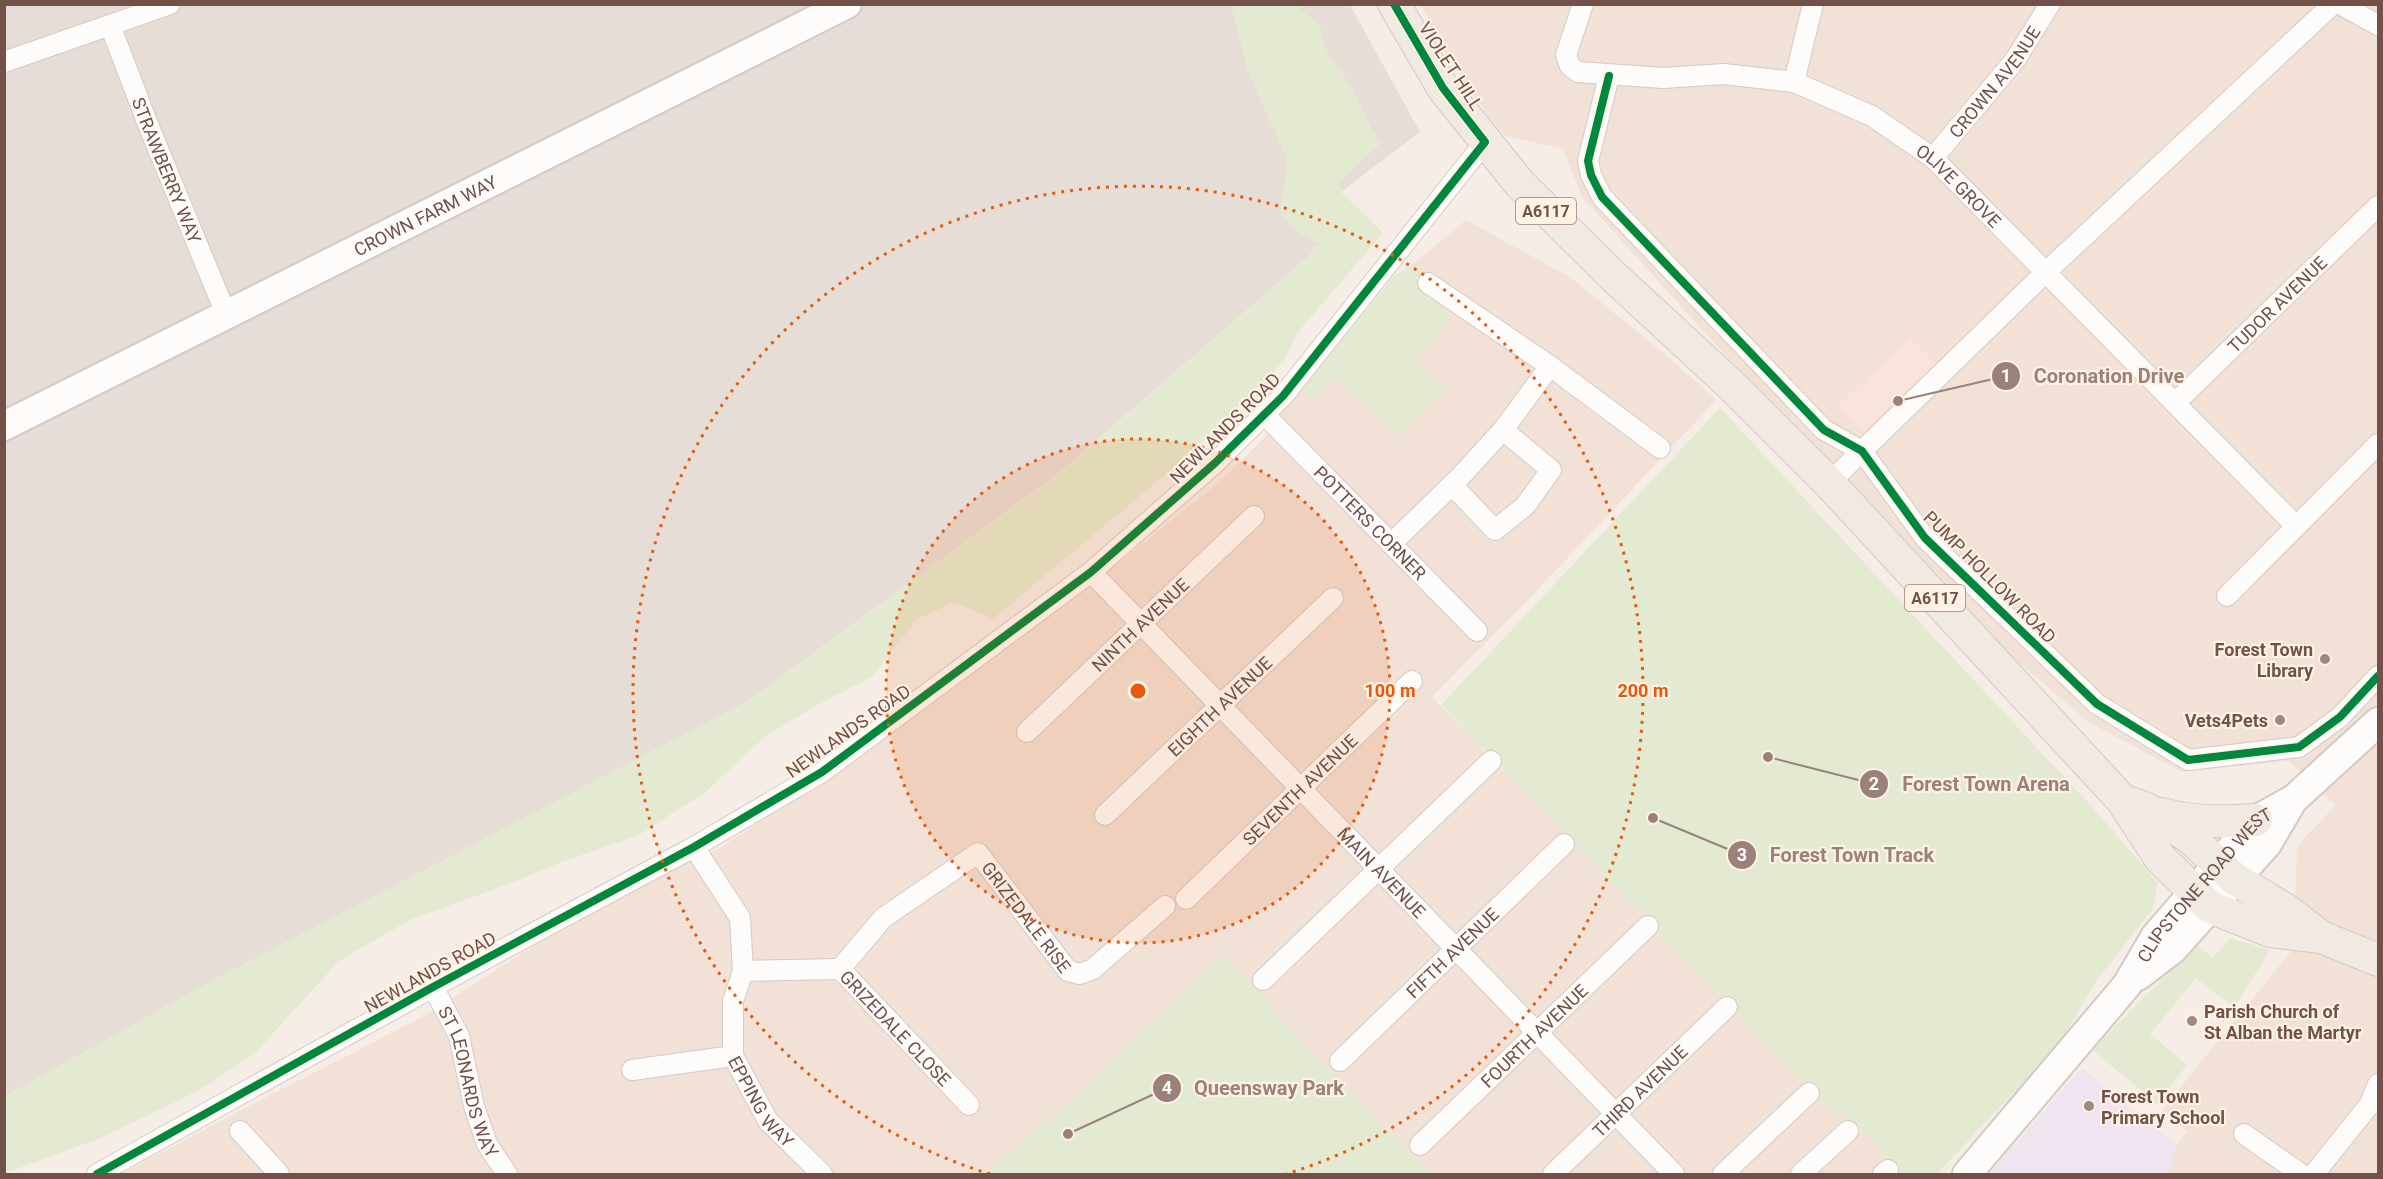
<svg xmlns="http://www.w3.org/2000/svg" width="2383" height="1179" font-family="Roboto,sans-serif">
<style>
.residential{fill:#f1e1d6}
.commercial{fill:#f9e3dc}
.industrial{fill:#e7ddd7}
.education{fill:#efe4ef}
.green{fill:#e3ead1}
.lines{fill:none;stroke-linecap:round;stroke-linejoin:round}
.street-casing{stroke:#d6cac4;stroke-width:22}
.secondary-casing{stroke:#d5c9c3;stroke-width:32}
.primary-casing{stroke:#d4c9c4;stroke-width:34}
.street{stroke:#fefcfb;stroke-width:20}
.secondary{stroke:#fefcfb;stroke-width:28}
.primary{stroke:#f1eae3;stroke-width:32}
.cycleway-casing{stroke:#fff1e5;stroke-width:11}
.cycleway{stroke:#00873e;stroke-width:8}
.ring{fill:none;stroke:#e8590c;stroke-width:3;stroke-dasharray:3 6}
.poi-dot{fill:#9f887f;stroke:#fff1e5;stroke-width:2}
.labels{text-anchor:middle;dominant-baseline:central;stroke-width:4.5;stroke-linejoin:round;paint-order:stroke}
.shield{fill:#fff1e5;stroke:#9c8177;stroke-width:1.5}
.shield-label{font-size:16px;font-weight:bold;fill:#715148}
.street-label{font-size:18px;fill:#715148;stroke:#fff1e5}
.poi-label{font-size:18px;font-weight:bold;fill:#715148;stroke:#fff1e5;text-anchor:end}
.centre{fill:#e8590c;stroke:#fff1e5;stroke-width:3}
.ring-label{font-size:18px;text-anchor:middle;font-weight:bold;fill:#e8590c;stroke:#fff1e5;stroke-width:4.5;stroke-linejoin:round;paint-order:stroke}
.leader{fill:none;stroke:#9a827a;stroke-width:2}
.callout-dot{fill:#9a827a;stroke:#fff1e5;stroke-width:2}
.mark-label{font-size:18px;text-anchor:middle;font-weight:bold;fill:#fff}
.callout-label{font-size:20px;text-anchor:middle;font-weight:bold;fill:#9a827a;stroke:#fff1e5;stroke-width:4.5;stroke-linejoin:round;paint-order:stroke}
</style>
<rect width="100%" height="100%" fill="#f5ede6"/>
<path class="residential" d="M 1421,5 L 2378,5 L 2378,1174 L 2167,1174 L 2177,1145 L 2187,1132 L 2162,1110 L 2320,916 L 2295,903 L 2297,846 L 2336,805 L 2289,761 L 2182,772 L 2090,723 L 2004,650 L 1861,492 L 1727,357 L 1582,197 L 1563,149 L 1506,136 L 1489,117 L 1451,63 Z
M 1466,220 L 1570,277 L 1667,356 L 1716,400 L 1523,605 L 1432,697 L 1829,1109 L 1843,1113 L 1904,1174 L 1432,1174 L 1350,1092 L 1071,1099 L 986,1174 L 121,1174 L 237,1112 L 421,1018 L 534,946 L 675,869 L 716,850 L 796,799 L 1103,575 L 1223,479 L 1284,418 L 1279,412 L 1302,388 L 1313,400 L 1336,377 L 1397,436 L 1418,366 L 1416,360 L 1453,310 L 1414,283 L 1422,274 L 1411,266 Z"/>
<path class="commercial" d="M 1910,337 L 1936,364 L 1862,432 L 1837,406 Z"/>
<path class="industrial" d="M 5,5 L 1350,5 L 1420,132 L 1341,192 L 1319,244 L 1307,258 L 1059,473 L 748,701 L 5,1096 Z"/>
<path class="education" d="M 2082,1068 L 2177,1145 L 2167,1174 L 1989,1174 Z"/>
<path class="green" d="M 1231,5 L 1298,5 L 1301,10 L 1320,26 L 1326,50 L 1353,89 L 1371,127 L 1381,143 L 1340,181 L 1341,192 L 1383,233 L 1297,333 L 1284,361 L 1186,457 L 993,619 L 954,602 L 917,619 L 872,677 L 815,706 L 766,736 L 704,793 L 637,836 L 564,861 L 519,880 L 410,920 L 339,961 L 255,1053 L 200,1090 L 101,1138 L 5,1173 L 5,1096 L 202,986 L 748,701 L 1059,474 L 1307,258 L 1319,244 L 1294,230 L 1280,211 L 1286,175 L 1286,156 L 1248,72 Z
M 1411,266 L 1423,274 L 1414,284 L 1453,310 L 1417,360 L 1418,366 L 1447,388 L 1397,436 L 1336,377 L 1313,400 L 1302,388 L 1395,275 Z
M 1720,408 L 2093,808 L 2158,883 L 2153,908 L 2094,984 L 2059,1044 L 1937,1174 L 1904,1174 L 1844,1113 L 1829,1109 L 1441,705 Z
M 2230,938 L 2270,950 L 2234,1008 L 2196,978 L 2150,1034 L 2187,1065 L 2157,1103 L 2092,1050 L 2196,945 L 2213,958 Z
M 1223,955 L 1350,1092 L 1432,1174 L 986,1174 L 1071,1099 Z"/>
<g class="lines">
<g class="street-casing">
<g id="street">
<path id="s1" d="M 1583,4 L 1566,55 L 1570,66 L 1578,72 L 1663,78 L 1724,74 L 1794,82 L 1872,116 L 1933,158 L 2296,526"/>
<path d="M 2340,4 L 2378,25"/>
<path id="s2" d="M 110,25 L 149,127 L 226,314"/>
<path d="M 4,62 L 170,4"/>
<path d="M 1609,76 L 1588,161 L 1591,175 L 1602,197 L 1824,430 L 1862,451 L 1925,538 L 2097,704 L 2188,760 L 2299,747 L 2340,717 L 2378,676"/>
<path d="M 1794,82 L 1813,4"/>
<path id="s3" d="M 1933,158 L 2015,60 L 2050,4"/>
<path d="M 1428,283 L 1550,366 L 1660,448"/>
<path id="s4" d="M 2175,403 L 2378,206"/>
<path id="s5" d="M 1264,414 L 1477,631"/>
<path d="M 1829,483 L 2046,272 L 2333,4"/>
<path d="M 1452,485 L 1495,530 L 1525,506 L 1551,470 L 1503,430"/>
<path d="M 1391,544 L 1460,477 L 1503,430 L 1550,366"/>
<path id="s6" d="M 1091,572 L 1674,1174"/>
<path d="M 2227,596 L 2378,444"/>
<path id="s7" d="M 1027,732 L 1254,516"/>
<path id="s8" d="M 1105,815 L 1333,598"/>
<path id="s9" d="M 694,847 L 740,918 L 743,971 L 733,1001 L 733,1056 L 768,1121 L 822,1174"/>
<path id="s10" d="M 1186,899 L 1412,681"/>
<path id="s11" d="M 840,969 L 883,918 L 978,853 L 1068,971 L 1080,974 L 1093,969 L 1165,906"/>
<path id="s12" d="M 743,971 L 840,969 L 969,1105"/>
<path d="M 1263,980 L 1491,761"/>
<path id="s13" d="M 433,987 L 459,1036 L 474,1106 L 487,1144 L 507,1174"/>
<path id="s14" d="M 1340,1061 L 1564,844"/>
<path d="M 632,1070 L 733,1056"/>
<path d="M 240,1131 L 279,1174"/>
<path d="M 2244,1134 L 2301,1174"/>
<path id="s15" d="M 1420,1145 L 1648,926"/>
<path d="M 97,1174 L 433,987 L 694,847 L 822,772 L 1091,572 L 1215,463 L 1283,396 L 1485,142"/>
<path id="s16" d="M 1553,1174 L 1727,1007"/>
<path d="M 1723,1174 L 1809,1093"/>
<path d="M 1801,1174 L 1848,1131"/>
<path d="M 1883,1174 L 1888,1170"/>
<path d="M 2314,1174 L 2370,1104 L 2378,1084"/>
</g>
</g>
<g class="secondary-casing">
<g id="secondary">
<path id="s17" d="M 4,426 L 847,4"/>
<path d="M 2138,976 L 2173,949 L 2267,844 L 2293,800"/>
<path id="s18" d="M 1967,1174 L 2127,985 L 2155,937 L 2256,820 L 2294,799 L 2378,722"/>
</g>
</g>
<g class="primary-casing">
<path id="primary" d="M 1394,4 L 1443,88 L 1520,184 L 1612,275 L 1731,385 L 1829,483 L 2122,800 L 2160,858 L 2210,907 L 2270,931 L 2321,937
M 2122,800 L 2147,809 L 2189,837 L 2235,879 L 2286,910 L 2321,937 L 2378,960
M 2162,814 C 2194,823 2223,822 2256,820"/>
</g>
<use href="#street" class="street"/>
<use href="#secondary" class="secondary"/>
<use href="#primary" class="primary"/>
<g class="cycleway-casing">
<path id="cycleway" d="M 1609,76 L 1588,161 L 1591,175 L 1602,197 L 1824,430 L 1862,451 L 1925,538 L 2097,704 L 2188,760 L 2299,747 L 2340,717 L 2378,676
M 97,1174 L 433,987 L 694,847 L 822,772 L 1091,572 L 1215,463 L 1283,396 L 1485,142 L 1443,88 L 1394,4"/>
</g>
<use href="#cycleway" class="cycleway"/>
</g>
<circle cx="1138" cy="691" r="252" fill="#e8590c" fill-opacity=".12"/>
<g class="ring">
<circle cx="1138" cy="691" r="252"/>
<path d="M990 1174A505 505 0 1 1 1286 1174"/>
</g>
<g class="poi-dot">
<circle cx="2325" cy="659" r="6"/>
<circle cx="2280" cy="720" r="6"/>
<circle cx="2192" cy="1021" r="6"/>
<circle cx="2089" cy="1106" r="6"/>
</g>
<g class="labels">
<g class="shield">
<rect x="1516" y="198" width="60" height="26" rx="4.5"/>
<rect x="1905" y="585" width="60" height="26" rx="4.5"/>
</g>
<g class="shield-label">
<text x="1546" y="211">A6117</text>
<text x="1935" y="598">A6117</text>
</g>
<g class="street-label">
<text transform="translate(1451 66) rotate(57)">VIOLET HILL</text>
<text stroke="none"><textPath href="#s3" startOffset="98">CROWN AVENUE</textPath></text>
<text stroke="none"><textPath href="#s2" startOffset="156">STRAWBERRY WAY</textPath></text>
<text stroke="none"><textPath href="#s1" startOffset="489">OLIVE GROVE</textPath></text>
<text stroke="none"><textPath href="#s17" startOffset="471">CROWN FARM WAY</textPath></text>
<text stroke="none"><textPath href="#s4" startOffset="142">TUDOR AVENUE</textPath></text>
<text transform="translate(1225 428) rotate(-45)">NEWLANDS ROAD</text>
<text stroke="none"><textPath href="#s5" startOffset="152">POTTERS CORNER</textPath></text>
<text transform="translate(1990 577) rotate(45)">PUMP HOLLOW ROAD</text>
<text stroke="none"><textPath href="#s7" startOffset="156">NINTH AVENUE</textPath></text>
<text stroke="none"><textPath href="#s8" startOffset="158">EIGHTH AVENUE</textPath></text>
<text transform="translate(848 731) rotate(-35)">NEWLANDS ROAD</text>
<text stroke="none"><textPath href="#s10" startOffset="158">SEVENTH AVENUE</textPath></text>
<text stroke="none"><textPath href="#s6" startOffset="418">MAIN AVENUE</textPath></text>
<text stroke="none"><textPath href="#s18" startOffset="375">CLIPSTONE ROAD WEST</textPath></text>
<text stroke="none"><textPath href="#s11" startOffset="262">GRIZEDALE RISE</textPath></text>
<text stroke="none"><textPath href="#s14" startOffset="156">FIFTH AVENUE</textPath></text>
<text transform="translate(430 972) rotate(-29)">NEWLANDS ROAD</text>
<text stroke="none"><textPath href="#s12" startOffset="178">GRIZEDALE CLOSE</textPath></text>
<text stroke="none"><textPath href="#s15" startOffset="158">FOURTH AVENUE</textPath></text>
<text stroke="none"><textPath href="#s13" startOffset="102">ST LEONARDS WAY</textPath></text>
<text stroke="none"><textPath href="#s16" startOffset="120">THIRD AVENUE</textPath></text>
<text stroke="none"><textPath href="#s9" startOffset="278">EPPING WAY</textPath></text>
</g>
<g class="poi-label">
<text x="2313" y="649">Forest Town<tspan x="2313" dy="21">Library</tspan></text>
<text x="2268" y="720">Vets4Pets</text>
<text x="2204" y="1011" text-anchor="start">Parish Church of<tspan x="2204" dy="21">St Alban the Martyr</tspan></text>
<text x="2101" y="1096" text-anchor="start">Forest Town<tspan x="2101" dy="21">Primary School</tspan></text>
</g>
</g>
<circle cx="1138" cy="691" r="9" class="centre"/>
<g class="ring-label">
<text x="1390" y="697">100 m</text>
<text x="1643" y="697">200 m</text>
</g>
<path class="leader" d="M1898 401L2006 376M1768 757L1874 784M1653 818L1742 855M1068 1134L1167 1088"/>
<g class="callout-dot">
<circle cx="1898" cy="401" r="6"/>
<circle cx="1768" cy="757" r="6"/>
<circle cx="1653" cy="818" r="6"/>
<circle cx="1068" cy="1134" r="6"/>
<circle cx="2006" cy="376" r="15"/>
<circle cx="1874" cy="784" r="15"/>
<circle cx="1742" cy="855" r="15"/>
<circle cx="1167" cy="1088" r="15"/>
</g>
<g class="mark-label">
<text x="2006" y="382">1</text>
<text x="1874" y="790">2</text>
<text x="1742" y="861">3</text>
<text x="1167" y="1094">4</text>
</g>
<g class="callout-label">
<text x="2109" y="383">Coronation Drive</text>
<text x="1986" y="791">Forest Town Arena</text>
<text x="1852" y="862">Forest Town Track</text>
<text x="1269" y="1095">Queensway Park</text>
</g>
<rect width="2383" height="1179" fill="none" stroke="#715148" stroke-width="12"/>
</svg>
